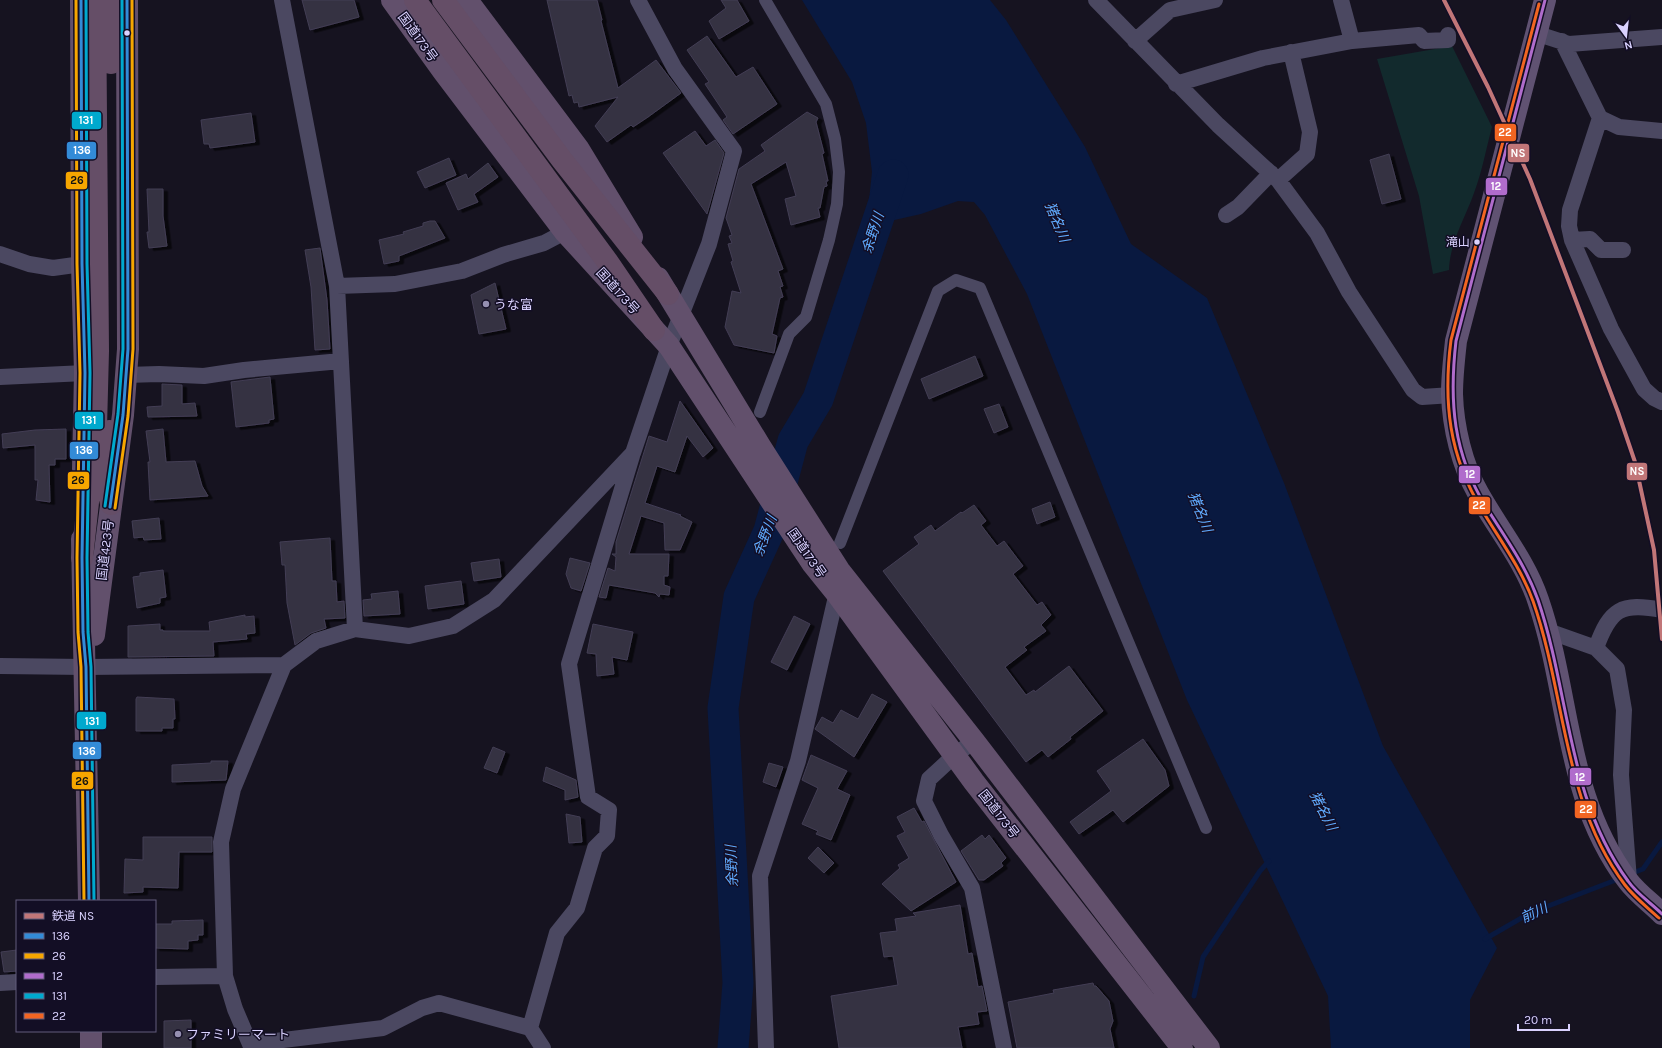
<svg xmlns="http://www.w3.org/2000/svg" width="1662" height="1048" font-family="Karla,'Noto Sans JP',sans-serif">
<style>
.green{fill:#122a2d}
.water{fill:#091940}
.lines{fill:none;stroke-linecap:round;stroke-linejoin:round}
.stream{stroke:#091940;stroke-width:5}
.river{stroke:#091940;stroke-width:31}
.building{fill:#343142;stroke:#433e54;filter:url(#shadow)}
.pedestrian{stroke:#4b4861;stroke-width:12}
.minor{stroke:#4b4861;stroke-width:16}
.primary{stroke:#605272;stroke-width:22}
.trunk{stroke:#62506c;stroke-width:22}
.motorway{stroke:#654e67;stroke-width:22}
.bus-1-casing{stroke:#130e25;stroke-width:6}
.bus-2-casing{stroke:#130e25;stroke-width:6}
.bus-3-casing{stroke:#130e25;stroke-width:6}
.bus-4-casing{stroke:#130e25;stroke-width:6}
.bus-5-casing{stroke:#130e25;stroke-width:6}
.bus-1{stroke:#338bd7;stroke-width:3}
.bus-2{stroke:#f7a600;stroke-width:3}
.bus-3{stroke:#b06ccc;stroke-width:3}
.bus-4{stroke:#00a9ce;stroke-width:3}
.bus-5{stroke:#f26522;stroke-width:3}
.rail-1-casing{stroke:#130e25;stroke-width:7}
.rail-1{stroke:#c17678;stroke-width:4}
.bus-dot{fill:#dad2ff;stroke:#130e25;stroke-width:1.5}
.poi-dot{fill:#958fb1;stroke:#130e25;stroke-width:1.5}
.labels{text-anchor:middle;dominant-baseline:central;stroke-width:3;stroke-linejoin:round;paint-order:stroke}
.bus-label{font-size:12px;fill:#dad2ff;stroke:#130e25;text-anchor:end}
.street-label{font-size:13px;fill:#dad2ff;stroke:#130e25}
.poi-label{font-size:13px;fill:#dad2ff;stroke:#130e25;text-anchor:start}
.water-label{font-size:14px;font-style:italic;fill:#60abff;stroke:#130e25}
.line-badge{stroke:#130e25;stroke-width:1.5}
.badge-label{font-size:11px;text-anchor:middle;font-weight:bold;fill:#fff}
.pale-badge-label{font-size:11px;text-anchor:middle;font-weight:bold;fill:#111}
</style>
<defs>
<filter id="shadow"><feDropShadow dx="4.5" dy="2.5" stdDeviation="0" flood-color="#0009"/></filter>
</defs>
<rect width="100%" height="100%" fill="#161320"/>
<path class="green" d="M 1452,46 L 1492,127 C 1486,149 1482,172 1474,193 C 1465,219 1450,241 1449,270 L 1433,274 L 1419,196 L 1377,59 Z"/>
<path class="water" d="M 990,0 L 1006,20 L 1085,147 L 1131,244 L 1207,298 L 1284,483 L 1383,746 L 1497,948 L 1470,1000 L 1470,1048 L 1331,1048 L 1328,996 L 1187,700 L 1027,294 L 985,215 L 974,202 L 958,201 L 921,214 L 890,221 L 868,210 L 872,172 L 866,123 L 852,82 L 802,0 Z"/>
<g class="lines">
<path class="stream" d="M 1630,874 L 1643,869 L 1662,842
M 1485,939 L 1530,913 L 1621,878
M 1194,996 L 1203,957 L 1260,871 L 1269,861"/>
<path class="river" d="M 733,1048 L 738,983 L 723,708 L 739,597 L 769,531 L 793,441 L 818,399 L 893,175"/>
</g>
<path class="building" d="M 302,0 L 354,0 L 359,17 L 310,30 Z
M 547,0 L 597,0 L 602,20 L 601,21 L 618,88 L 656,60 L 681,93 L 648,117 L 633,127 L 631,125 L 607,142 L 595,126 L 618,97 L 579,107 L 578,102 L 574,103 L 572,95 L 569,96 Z
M 721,0 L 737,0 L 749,21 L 719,39 L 709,21 L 726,8 Z
M 707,36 L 736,77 L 753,67 L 777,104 L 733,134 L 723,120 L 727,117 L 705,84 L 709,82 L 687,50 Z
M 807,112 L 818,118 L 816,122 L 824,153 L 822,154 L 828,181 L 826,181 L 827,186 L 824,187 L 820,208 L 818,208 L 820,217 L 791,225 L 785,199 L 796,196 L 786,162 L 751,184 L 783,269 L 778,271 L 783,286 L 780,287 L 783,297 L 780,298 L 772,334 L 777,336 L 774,353 L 734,345 L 725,327 L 732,291 L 741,293 L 731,262 L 733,261 L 728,244 L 732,243 L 729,236 L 732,235 L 726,218 L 739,169 L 765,151 L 761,145 Z
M 251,113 L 255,142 L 210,148 L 209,144 L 204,144 L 201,120 Z
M 695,131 L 706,146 L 715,140 L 724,153 L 707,214 L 663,153 Z
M 1389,154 L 1401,199 L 1382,204 L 1370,160 Z
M 449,158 L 456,175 L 425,188 L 417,172 Z
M 488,163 L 498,177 L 474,194 L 478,202 L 458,210 L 446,183 L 466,174 L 468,179 Z
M 147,189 L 163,189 L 163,216 L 167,246 L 149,248 L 147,232 L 149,232 Z
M 430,221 L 435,221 L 445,238 L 399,256 L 399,261 L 384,264 L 379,240 L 404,234 L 403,232 L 423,226 L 423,223 Z
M 320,248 L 327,300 L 330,349 L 315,350 L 311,287 L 305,250 Z
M 495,283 L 506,329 L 479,334 L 471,295 Z
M 975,356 L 983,376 L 929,399 L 921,379 Z
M 270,377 L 274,419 L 269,420 L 269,423 L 236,427 L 231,382 Z
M 162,384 L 182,385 L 182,404 L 195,403 L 197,416 L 148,417 L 147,407 L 162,406 Z
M 680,401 L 713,448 L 703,457 L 687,436 L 675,472 L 657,466 L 645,503 L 681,515 L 680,516 L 692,522 L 680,550 L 665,550 L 664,523 L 641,516 L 629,554 L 669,554 L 668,576 L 664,576 L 664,585 L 670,587 L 669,595 L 660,594 L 659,597 L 655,593 L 609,585 L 606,598 L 599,597 L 608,568 L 615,571 L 616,557 L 612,554 L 616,554 L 616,542 L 649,436 L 667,442 Z
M 999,404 L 1008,427 L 994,433 L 984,409 Z
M 66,429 L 66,459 L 55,459 L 55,465 L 49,465 L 50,502 L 36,500 L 38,480 L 35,480 L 35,445 L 3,448 L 2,434 L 35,430 Z
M 163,429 L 166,462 L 195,461 L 202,486 L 208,496 L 150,500 L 148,462 L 150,462 L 146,431 Z
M 1050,502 L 1055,517 L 1037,524 L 1032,509 Z
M 974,505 L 986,521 L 981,525 L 997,546 L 1004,541 L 1023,566 L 1013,574 L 1037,605 L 1042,602 L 1051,615 L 1041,625 L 1046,631 L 1024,647 L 1027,650 L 1005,667 L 1026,695 L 1034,690 L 1035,692 L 1069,666 L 1103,711 L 1070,737 L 1071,739 L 1048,757 L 1042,750 L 1026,762 L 883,571 L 919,544 L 914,537 L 931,525 L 935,531 L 961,512 L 962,513 Z
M 159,518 L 161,539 L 144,540 L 143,537 L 134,538 L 132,521 Z
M 330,538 L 332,581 L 336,581 L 337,602 L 344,601 L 345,618 L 324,619 L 326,628 L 311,633 L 295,645 L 287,603 L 285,565 L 282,565 L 280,542 Z
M 570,558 L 590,563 L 581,591 L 571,588 L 566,574 Z
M 499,559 L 501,577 L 474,581 L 471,563 Z
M 163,570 L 166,597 L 160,598 L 160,603 L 137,608 L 133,577 L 140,576 L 140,573 Z
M 461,581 L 464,604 L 428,609 L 425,586 Z
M 398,591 L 400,614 L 364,616 L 363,600 L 372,599 L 371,594 Z
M 245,615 L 245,617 L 254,616 L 255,633 L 246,634 L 247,639 L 213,642 L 214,656 L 128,657 L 128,626 L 160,624 L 160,630 L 163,630 L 163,631 L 210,631 L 209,622 Z
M 794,616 L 810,624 L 787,670 L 771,662 Z
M 593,624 L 633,632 L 627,660 L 612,657 L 614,674 L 597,676 L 596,654 L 587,653 Z
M 872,694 L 887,702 L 854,757 L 815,729 L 822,717 L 833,723 L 841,710 L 858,719 Z
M 137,697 L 174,699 L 175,719 L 173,719 L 173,728 L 162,728 L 162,731 L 136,731 L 136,699 Z
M 1143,739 L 1165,770 L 1169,786 L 1123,822 L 1113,810 L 1079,834 L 1070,822 L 1111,791 L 1097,771 Z
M 493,747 L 505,752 L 497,773 L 484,768 Z
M 811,755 L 847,771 L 837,789 L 850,795 L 831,840 L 816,834 L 818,831 L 802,824 L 818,788 L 802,780 Z
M 211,761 L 228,761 L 226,780 L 172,782 L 172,765 L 211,763 Z
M 769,763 L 783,767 L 776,787 L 763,782 Z
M 546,767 L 576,780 L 578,797 L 565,800 L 565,790 L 543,781 Z
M 914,808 L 922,822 L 924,821 L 956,882 L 911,911 L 882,884 L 900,868 L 898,865 L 909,858 L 897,836 L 905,832 L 897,817 Z
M 566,814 L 580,817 L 582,842 L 569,843 Z
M 982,835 L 985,839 L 989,835 L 1006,858 L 1001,863 L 1003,866 L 984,880 L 979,880 L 961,851 Z
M 143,837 L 212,837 L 212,852 L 179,852 L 178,888 L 143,887 L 143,892 L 124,893 L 125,859 L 143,860 Z
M 818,847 L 834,863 L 824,873 L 808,858 Z
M 960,905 L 968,954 L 972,953 L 978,987 L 982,986 L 987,1011 L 977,1012 L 979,1024 L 958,1027 L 962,1048 L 839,1048 L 831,996 L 898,985 L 893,956 L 884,957 L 880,933 L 897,931 L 895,919 L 916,916 L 913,913 Z
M 203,920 L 203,935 L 198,935 L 198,940 L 188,941 L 188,949 L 155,948 L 155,924 L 172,924 L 172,921 Z
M 17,950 L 17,971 L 4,972 L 1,952 Z
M 1093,983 L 1094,986 L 1096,986 L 1109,1001 L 1113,1021 L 1110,1029 L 1114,1048 L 1017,1048 L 1008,1002 L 1054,993 L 1053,990 Z
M 191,1020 L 191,1048 L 164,1048 L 164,1021 Z"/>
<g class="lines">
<path class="pedestrian" d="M 760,412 L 789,334 L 806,317 L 829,240 L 837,204 L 839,172 L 835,139 L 826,104 L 765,0
M 840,543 L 938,291 L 956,280 L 980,288 L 1206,828"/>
<path class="minor" d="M 282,0 L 337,286 L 355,629
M 1096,0 L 1218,125 L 1278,180 L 1317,233 L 1349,292 L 1413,390 L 1422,397 L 1452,395
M 1535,33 L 1569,44 L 1662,37
M 1135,41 L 1170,10 L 1215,0
M 1352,41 L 1419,35 L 1424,41 L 1448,40 L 1448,35
M 1562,41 L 1600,118 L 1619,127 L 1662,131
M 1176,84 L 1263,58 L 1352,41 L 1341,0
M 1600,118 L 1570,210 L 1569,226 L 1572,240 L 1611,329 L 1644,389 L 1654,398 L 1662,402
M 1278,180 L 1307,154 L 1310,132 L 1291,52
M 1226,215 L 1238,207 L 1271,173
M 1572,240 L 1590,239 L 1601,250 L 1623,250
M 0,254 L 29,264 L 53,268 L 82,264
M 337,286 L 395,284 L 462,271 L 503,255 L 544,243 L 565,232
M 126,375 L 159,374 L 204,376 L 244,370 L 341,361
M 0,377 L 85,373
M 1548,631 L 1596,648 L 1617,669 L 1624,710 L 1621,775 L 1629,880
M 1596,648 C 1610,609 1621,602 1662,610
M 0,666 L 86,667 L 284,665
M 974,741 L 955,755 L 929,779 L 924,801 L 941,835 L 972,888 L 1004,1048
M 155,977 L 225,976
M 0,983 L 17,982
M 530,1028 L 557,933 L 577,908 L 595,848 L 607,836 L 609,810 L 588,797 L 569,664 L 632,456
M 543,1048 L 530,1028 L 439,1003 L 422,1008 L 383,1028 L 250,1044 L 235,1009 L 225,976 L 221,842 L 233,789 L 284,665 L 316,641 L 355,629 L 409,636 L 453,626 L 494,600 L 633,453 L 669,346 L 709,244 L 734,151 L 675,69 L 638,0
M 766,1048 L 760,876 L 798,761 L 838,588"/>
<path class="primary" d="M 1545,0 L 1456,341 C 1454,359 1452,376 1452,394 C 1453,427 1462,465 1478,493 C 1498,529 1525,561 1538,600 C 1571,696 1564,796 1628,881 C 1637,893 1651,903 1662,914"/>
<path class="trunk" d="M 81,0 L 82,264 L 85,373 L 83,469
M 392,0 L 443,71 L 565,232 L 669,346 L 812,563 L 837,594 L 974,782 L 1182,1048
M 467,0 L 578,148 L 632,237
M 658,278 L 760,446 L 839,570 L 974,741 L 1209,1048
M 82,539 L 89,901
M 94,635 L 123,415 L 128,349 L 127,0
M 91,1031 L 91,1048"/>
<path class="motorway" d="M 415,0 L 607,261 L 654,330
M 443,0 L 562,160 L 668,294
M 111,63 L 111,0
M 109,431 L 106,475 L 111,504
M 82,558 L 96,428 L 98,351 L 95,0"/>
<g class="bus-1-casing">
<path id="bus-1" d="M 81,0 L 82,264 L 85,373 L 82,558 L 83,632 L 86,667 L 89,901
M 110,507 L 123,415 L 128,349 L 127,0"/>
</g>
<g class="bus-2-casing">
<path id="bus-2" d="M 76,0 L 77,264 L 80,373 L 77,558 L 78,632 L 81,667 L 84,901
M 115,508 L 128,416 L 133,349 L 132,0"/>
</g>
<g class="bus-3-casing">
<path id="bus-3" d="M 1545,0 L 1456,341 C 1449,402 1453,453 1486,507 C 1505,537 1526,566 1538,600 C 1570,694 1567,798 1628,881 C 1637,894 1651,903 1662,914"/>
</g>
<g class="bus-4-casing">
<path id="bus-4" d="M 86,0 L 87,264 L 90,373 L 87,558 L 88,632 L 91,667 L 94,901
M 105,506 L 118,414 L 123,349 L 122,0"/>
</g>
<g class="bus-5-casing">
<path id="bus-5" d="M 1539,4 L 1451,340 C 1443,402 1449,456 1482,510 C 1500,540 1521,568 1533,601 C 1566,695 1562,801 1625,885 C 1634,897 1647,907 1659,918"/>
</g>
<use href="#bus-1" class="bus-1"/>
<use href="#bus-2" class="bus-2"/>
<use href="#bus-3" class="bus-3"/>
<use href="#bus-4" class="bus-4"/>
<use href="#bus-5" class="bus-5"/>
<g class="rail-1-casing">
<path id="rail-1" d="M 1444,0 L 1488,87 L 1530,179 L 1618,412 L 1635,462 L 1654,550 L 1662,639"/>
</g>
<use href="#rail-1" class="rail-1"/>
</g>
<g class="bus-dot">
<circle cx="127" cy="33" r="3.5"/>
<circle cx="1477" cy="242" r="3.5"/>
</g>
<g class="poi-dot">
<circle cx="486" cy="304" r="4"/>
<circle cx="178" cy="1034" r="4"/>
</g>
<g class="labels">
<g class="bus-label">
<text x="1470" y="242">滝山</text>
</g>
<g class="street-label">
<text transform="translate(418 37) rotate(54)">国道173号</text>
<text transform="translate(618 291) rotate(48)">国道173号</text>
<text transform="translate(105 550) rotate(-83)">国道423号</text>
<text transform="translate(807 553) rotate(55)">国道173号</text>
<text transform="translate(999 814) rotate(52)">国道173号</text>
</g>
<g class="poi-label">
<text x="494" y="304">うな富</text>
<text x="186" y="1034">ファミリーマート</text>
</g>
<g class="water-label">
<text transform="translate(1057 222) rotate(67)">猪名川</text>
<text transform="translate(873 233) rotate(-72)">余野川</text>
<text transform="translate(1200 512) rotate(68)">猪名川</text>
<text transform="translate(765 536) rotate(-69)">余野川</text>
<text transform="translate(1323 811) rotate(63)">猪名川</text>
<text transform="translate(732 866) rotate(-93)">余野川</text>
<text transform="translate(1534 913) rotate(-25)">前川</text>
</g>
</g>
<g class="line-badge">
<rect x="71" y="111" width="31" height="19" rx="4" fill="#00a9ce"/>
<rect x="1494" y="123" width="23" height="19" rx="4" fill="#f26522"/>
<rect x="66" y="141" width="31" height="19" rx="4" fill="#338bd7"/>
<rect x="1507" y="143" width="23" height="20" rx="4" fill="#c17678"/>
<rect x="65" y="171" width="23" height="19" rx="4" fill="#f7a600"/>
<rect x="1485" y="177" width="23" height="19" rx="4" fill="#b06ccc"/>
<rect x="74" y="411" width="30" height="19" rx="4" fill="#00a9ce"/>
<rect x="69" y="441" width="30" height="19" rx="4" fill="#338bd7"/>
<rect x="1626" y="462" width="22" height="19" rx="4" fill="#c17678"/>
<rect x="1458" y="465" width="23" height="19" rx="4" fill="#b06ccc"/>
<rect x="67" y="471" width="23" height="19" rx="4" fill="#f7a600"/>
<rect x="1468" y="496" width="23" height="19" rx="4" fill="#f26522"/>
<rect x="76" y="711" width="31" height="19" rx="4" fill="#00a9ce"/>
<rect x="72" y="741" width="30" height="19" rx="4" fill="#338bd7"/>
<rect x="1569" y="767" width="23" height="19" rx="4" fill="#b06ccc"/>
<rect x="71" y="771" width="23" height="19" rx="4" fill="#f7a600"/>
<rect x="1574" y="800" width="23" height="19" rx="4" fill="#f26522"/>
</g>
<g class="badge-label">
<text x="86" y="124">131</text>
<text x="1505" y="136">22</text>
<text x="82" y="154">136</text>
<text x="1518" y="157">NS</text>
<text x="1496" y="190">12</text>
<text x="89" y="424">131</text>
<text x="84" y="454">136</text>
<text x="1637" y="475">NS</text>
<text x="1470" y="478">12</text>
<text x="1479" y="509">22</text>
<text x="92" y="725">131</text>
<text x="87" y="755">136</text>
<text x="1580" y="781">12</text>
<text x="1586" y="813">22</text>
</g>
<g class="pale-badge-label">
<text x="77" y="184">26</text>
<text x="78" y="484">26</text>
<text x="82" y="785">26</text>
</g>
<rect x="16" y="900" width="140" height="132" fill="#130e25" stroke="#635c7c"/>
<rect x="24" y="913" width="20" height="6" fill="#c17678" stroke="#635c7c"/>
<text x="52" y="920" font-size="12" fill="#dad2ff">鉄道 NS</text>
<rect x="24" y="933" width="20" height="6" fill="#338bd7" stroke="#635c7c"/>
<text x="52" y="940" font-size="12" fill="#dad2ff">136</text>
<rect x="24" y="953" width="20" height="6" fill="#f7a600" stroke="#635c7c"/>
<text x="52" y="960" font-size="12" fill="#dad2ff">26</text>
<rect x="24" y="973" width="20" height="6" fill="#b06ccc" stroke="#635c7c"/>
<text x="52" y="980" font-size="12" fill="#dad2ff">12</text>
<rect x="24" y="993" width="20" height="6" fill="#00a9ce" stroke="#635c7c"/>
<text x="52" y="1000" font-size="12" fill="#dad2ff">131</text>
<rect x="24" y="1013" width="20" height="6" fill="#f26522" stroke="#635c7c"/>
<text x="52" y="1020" font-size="12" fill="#dad2ff">22</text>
<g transform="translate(1626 36) rotate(165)" stroke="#130e25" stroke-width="3" paint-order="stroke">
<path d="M0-3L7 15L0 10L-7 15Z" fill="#dad2ff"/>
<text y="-6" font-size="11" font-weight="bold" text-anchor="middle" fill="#dad2ff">N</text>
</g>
<path d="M1518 1024v6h51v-6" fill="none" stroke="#dad2ff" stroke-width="2"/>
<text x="1524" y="1024" font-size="12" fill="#dad2ff" stroke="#130e25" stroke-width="3" paint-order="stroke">20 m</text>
</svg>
